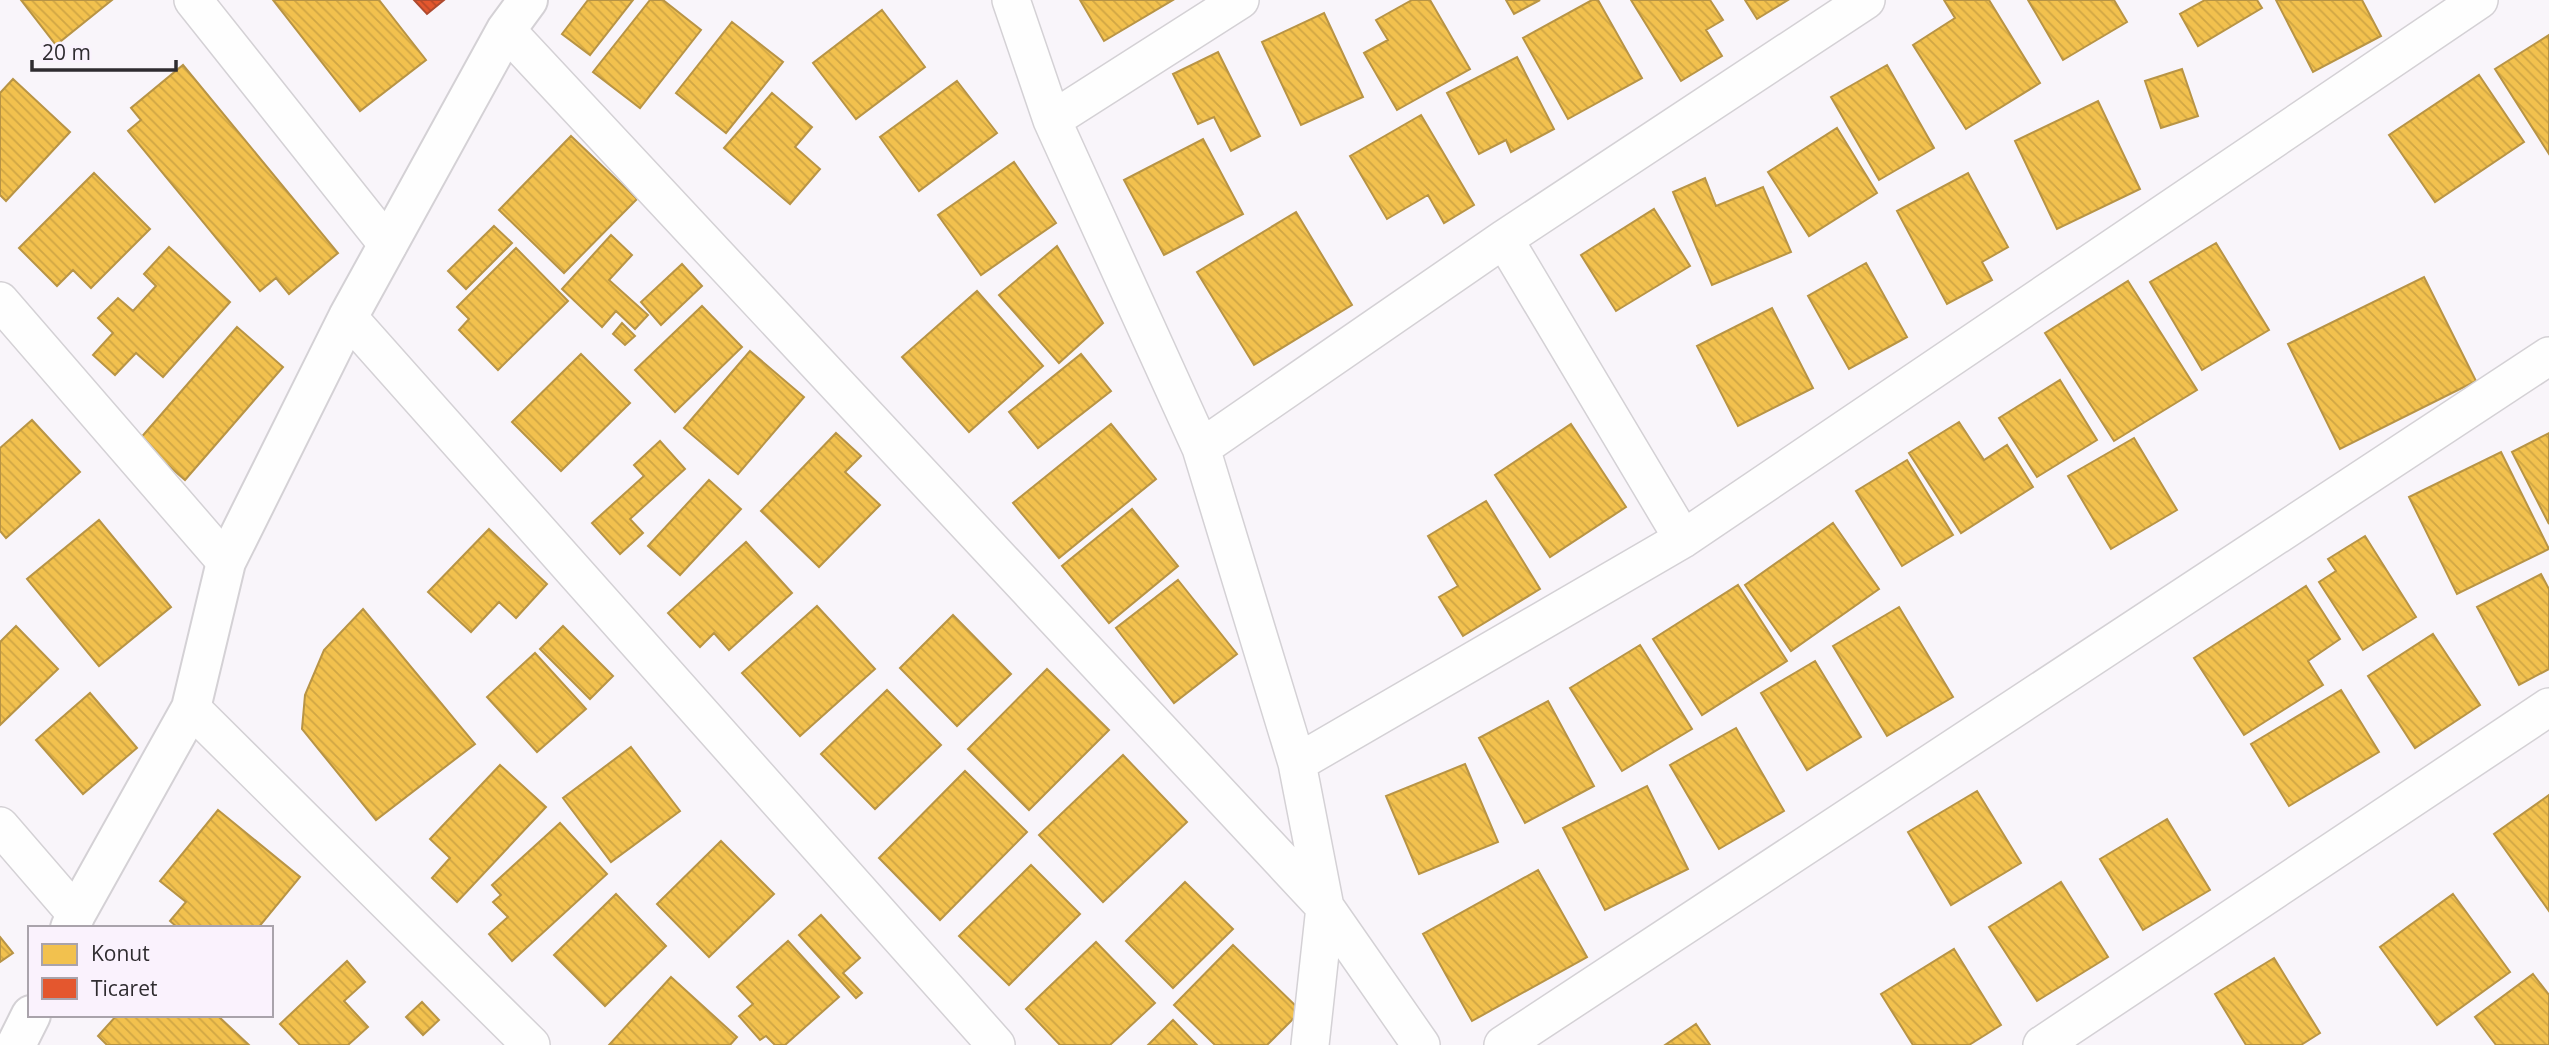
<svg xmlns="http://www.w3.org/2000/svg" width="2549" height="1045" font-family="'Open Sans',sans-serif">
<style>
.homes{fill:url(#homes-back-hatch);stroke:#b89445;stroke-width:2}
.shops{fill:url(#shops-back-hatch);stroke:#ae4a2f;stroke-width:2}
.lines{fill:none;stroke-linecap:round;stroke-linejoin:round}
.minor-casing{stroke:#d4d1d5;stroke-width:40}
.tertiary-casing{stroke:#d4d1d5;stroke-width:42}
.minor{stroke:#fefefe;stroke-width:37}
.tertiary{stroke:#fefefe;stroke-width:38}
</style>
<defs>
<pattern id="homes-back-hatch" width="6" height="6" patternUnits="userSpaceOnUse" patternTransform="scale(1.75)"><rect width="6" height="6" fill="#f2c14e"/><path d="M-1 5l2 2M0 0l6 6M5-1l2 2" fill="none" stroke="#d0a644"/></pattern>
<pattern id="shops-back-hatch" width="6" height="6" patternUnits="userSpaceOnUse" patternTransform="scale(1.75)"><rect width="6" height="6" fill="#e4572e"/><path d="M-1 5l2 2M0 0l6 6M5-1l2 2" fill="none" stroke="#b94828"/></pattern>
</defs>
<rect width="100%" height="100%" fill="#f9f5fa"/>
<path class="homes" d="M 21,0 L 112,0 L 56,45 Z
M 273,0 L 379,0 L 426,60 L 360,111 Z
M 588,0 L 633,0 L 590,55 L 562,34 Z
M 650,0 L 663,0 L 701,30 L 640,108 L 593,72 Z
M 1080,0 L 1173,0 L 1104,41 Z
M 1412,0 L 1430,0 L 1470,69 L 1397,110 L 1364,53 L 1388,40 L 1376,20 Z
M 1506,0 L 1540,0 L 1514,14 Z
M 1592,0 L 1598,0 L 1642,78 L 1568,119 L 1523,38 Z
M 1631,0 L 1710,0 L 1723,20 L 1706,30 L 1722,56 L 1681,81 Z
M 1745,0 L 1788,0 L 1757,19 Z
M 1944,0 L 1989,0 L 2040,83 L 1966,129 L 1913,45 L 1955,18 Z
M 2028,0 L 2114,0 L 2127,22 L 2063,60 Z
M 2205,0 L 2257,0 L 2262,8 L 2198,46 L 2180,14 Z
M 2276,0 L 2362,0 L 2381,36 L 2313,72 Z
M 882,10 L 925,67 L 856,119 L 813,63 Z
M 1324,13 L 1363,97 L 1301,125 L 1262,42 Z
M 732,22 L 783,62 L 726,133 L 676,93 Z
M 2549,35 L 2549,154 L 2495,69 Z
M 1218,52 L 1260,136 L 1231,151 L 1214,117 L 1198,124 L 1173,74 Z
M 1517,57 L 1554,129 L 1511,152 L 1506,140 L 1479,154 L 1447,93 Z
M 183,65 L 338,253 L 289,294 L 276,278 L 260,291 L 128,131 L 141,120 L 131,108 Z
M 1887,65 L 1934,148 L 1879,180 L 1831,97 Z
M 2182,69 L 2198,116 L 2161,128 L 2145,81 Z
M 2479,75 L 2524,142 L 2435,202 L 2389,135 Z
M 13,79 L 70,132 L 6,201 L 0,195 L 0,93 Z
M 957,81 L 997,133 L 919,191 L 880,137 Z
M 772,93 L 812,127 L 795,147 L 820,169 L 790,204 L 724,148 Z
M 2098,101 L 2140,189 L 2057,229 L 2015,141 Z
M 1421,115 L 1474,205 L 1444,223 L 1428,195 L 1387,219 L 1350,156 Z
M 1837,128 L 1877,193 L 1809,236 L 1768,172 Z
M 571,136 L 637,199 L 564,273 L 499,210 Z
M 1203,139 L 1243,214 L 1164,255 L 1124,180 Z
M 1014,162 L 1056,223 L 981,275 L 938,215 Z
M 94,173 L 150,229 L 91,288 L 73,270 L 57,286 L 19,248 Z
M 1968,173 L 2008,247 L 1982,262 L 1992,280 L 1947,304 L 1897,211 Z
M 1705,178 L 1716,206 L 1763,187 L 1791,252 L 1712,285 L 1673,192 Z
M 1654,209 L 1690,266 L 1616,311 L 1581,255 Z
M 1296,212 L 1352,305 L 1254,365 L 1197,272 Z
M 494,226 L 512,243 L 466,289 L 448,271 Z
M 611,235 L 632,255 L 609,280 L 648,315 L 635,329 L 616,311 L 602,327 L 562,289 Z
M 2216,243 L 2269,330 L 2202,370 L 2150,282 Z
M 1057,246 L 1103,323 L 1059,363 L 999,295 Z
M 169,247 L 230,302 L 163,377 L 136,353 L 115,375 L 93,355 L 113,333 L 98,318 L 118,298 L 133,311 L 156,286 L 144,274 Z
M 516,248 L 568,301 L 498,370 L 459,330 L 469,319 L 457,307 Z
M 1866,263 L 1907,337 L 1849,369 L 1808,296 Z
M 682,264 L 702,286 L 661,325 L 641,302 Z
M 2424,277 L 2476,381 L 2340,449 L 2288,344 Z
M 2128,281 L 2197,390 L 2114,441 L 2045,333 Z
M 977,291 L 1043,366 L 969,432 L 902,357 Z
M 702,306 L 742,347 L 675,412 L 635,370 Z
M 1772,308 L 1813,388 L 1738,426 L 1697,346 Z
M 622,323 L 635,336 L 625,345 L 613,334 Z
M 237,327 L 283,367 L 185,480 L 139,440 Z
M 750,351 L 804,397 L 738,474 L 684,428 Z
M 581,354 L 630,403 L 561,471 L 512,422 Z
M 1081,354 L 1111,391 L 1038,448 L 1009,412 Z
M 2060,380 L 2097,440 L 2037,477 L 1999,418 Z
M 32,420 L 80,472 L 6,538 L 0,531 L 0,448 Z
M 1959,422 L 1984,460 L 2007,445 L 2033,487 L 1961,533 L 1909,453 Z
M 1111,424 L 1156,479 L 1059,558 L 1013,503 Z
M 1571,424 L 1626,507 L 1550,557 L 1495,475 Z
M 836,433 L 861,456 L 845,472 L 880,505 L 819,567 L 761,511 Z
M 2549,433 L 2549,524 L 2512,452 Z
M 2134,438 L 2177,510 L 2111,549 L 2068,476 Z
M 660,441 L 685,469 L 630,519 L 643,533 L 620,554 L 592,523 L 644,476 L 634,465 Z
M 2501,452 L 2549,549 L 2457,594 L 2409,497 Z
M 1907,460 L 1953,535 L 1902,566 L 1856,491 Z
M 709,480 L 741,509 L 680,575 L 648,546 Z
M 1486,501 L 1540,589 L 1463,636 L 1439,597 L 1458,586 L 1428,536 Z
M 1132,509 L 1178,566 L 1109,623 L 1062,566 Z
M 99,520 L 171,607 L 99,666 L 27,579 Z
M 1833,523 L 1879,589 L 1791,651 L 1745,585 Z
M 489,529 L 547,584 L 516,618 L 499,602 L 471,632 L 428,592 Z
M 2365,536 L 2416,617 L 2363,650 L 2319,582 L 2336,571 L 2328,559 Z
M 746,542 L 792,593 L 729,650 L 714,633 L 700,647 L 668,613 Z
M 2541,574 L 2549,589 L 2549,669 L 2519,685 L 2477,607 Z
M 1178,580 L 1237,654 L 1174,703 L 1116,628 Z
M 1738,585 L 1787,661 L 1702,715 L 1653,639 Z
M 2306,586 L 2340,639 L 2308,661 L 2323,685 L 2244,735 L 2194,658 Z
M 817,606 L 875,669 L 800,736 L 742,673 Z
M 1899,607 L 1953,697 L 1887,736 L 1833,646 Z
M 363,609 L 475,744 L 376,820 L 302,729 L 305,695 L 324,650 Z
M 953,615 L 1011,674 L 957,726 L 900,668 Z
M 16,626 L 58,669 L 0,725 L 0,642 Z
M 563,626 L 613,676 L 590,699 L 540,649 Z
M 2433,634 L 2480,705 L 2415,748 L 2368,676 Z
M 1640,645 L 1692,729 L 1622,771 L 1570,688 Z
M 535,653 L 586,709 L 537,752 L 487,697 Z
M 1815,661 L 1861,737 L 1807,770 L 1761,693 Z
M 1047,669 L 1109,730 L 1029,810 L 968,749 Z
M 887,690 L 941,745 L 875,809 L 821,754 Z
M 2341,690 L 2379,752 L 2289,806 L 2251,744 Z
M 90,693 L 137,748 L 83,794 L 36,740 Z
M 1548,701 L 1594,786 L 1525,823 L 1479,738 Z
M 1736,728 L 1784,811 L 1719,849 L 1670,765 Z
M 631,747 L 680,811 L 611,862 L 563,798 Z
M 1123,755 L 1187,822 L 1103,902 L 1039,835 Z
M 1465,764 L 1498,842 L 1419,874 L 1386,796 Z
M 500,765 L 546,807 L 457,902 L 432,878 L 450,858 L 430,839 Z
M 965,771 L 1027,832 L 940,920 L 879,858 Z
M 1647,786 L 1688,869 L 1605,910 L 1563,828 Z
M 1977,791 L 2021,863 L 1951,905 L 1908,832 Z
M 2549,795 L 2549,911 L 2494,834 Z
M 218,810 L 300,877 L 258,928 L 178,928 L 170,921 L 186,902 L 160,881 Z
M 2167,819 L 2210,890 L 2143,930 L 2100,859 Z
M 560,823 L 607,874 L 512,961 L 489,934 L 508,917 L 493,902 L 501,895 L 492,885 Z
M 721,841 L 774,894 L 709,957 L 657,904 Z
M 1031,865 L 1080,914 L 1009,985 L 959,936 Z
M 1538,870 L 1587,957 L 1472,1021 L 1423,934 Z
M 1185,882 L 1233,929 L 1173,988 L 1126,941 Z
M 2061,882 L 2108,957 L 2037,1001 L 1989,927 Z
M 616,894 L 666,946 L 605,1006 L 554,955 Z
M 2453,894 L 2510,972 L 2437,1025 L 2380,947 Z
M 821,915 L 860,958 L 843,973 L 862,993 L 856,998 L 799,935 Z
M 0,937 L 13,953 L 0,962 Z
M 788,941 L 839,997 L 785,1045 L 775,1045 L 766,1036 L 760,1040 L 739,1016 L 753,1004 L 737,987 Z
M 1096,942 L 1155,1003 L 1110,1045 L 1060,1045 L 1026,1009 Z
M 1233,945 L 1301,1011 L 1267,1045 L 1215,1045 L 1174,1005 Z
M 1954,949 L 2001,1025 L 1969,1045 L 1913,1045 L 1881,994 Z
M 2274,958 L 2320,1033 L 2301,1045 L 2246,1045 L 2215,994 Z
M 347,961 L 365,982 L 344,1001 L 368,1027 L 348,1045 L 300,1045 L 280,1024 Z
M 2533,974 L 2549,995 L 2549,1045 L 2496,1045 L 2475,1017 Z
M 671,977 L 737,1037 L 730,1045 L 609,1045 Z
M 422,1002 L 439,1020 L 423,1035 L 406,1017 Z
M 117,1015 L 217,1015 L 249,1045 L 107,1045 L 98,1036 Z
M 1173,1020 L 1197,1045 L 1148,1045 Z
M 1696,1024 L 1710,1045 L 1665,1045 Z"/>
<path class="shops" d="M 414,0 L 444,0 L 427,14 Z"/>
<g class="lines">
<g class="minor-casing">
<path id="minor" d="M 193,0 L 388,245
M 1011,0 L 1052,120 L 1201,448 L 1297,763 L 1325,907 L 1421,1045
M 506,30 L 1325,907 L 1310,1045
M 1052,120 L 1240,0
M 1504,239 L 1683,539
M 0,301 L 226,562
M 348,317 L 996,1045
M 1201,448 L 1504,239 L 1866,0
M 191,708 L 531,1045
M 1297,763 L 1683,539 L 2479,0
M 0,826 L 76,914
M 1503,1045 L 2549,356
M 2042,1045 L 2549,707"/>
</g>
<g class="tertiary-casing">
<path id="tertiary" d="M 70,928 L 76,914 L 191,708 L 226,562 L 348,317 L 506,30 L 528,0
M 16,1045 L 31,1015"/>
</g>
<use href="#minor" class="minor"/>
<use href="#tertiary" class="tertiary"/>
</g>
<rect x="28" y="926" width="245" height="91" fill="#faf2fd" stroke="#a9a3ab" stroke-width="2"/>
<rect x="42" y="944" width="35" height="21" fill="#f2c14e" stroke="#a9a3ab" stroke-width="2"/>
<text x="91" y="961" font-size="21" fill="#2f2c30">Konut</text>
<rect x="42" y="978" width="35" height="21" fill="#e4572e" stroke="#a9a3ab" stroke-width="2"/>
<text x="91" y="996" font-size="21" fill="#2f2c30">Ticaret</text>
<path d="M32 60v10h144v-10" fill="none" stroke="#2f2c30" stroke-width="3.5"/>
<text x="42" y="60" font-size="21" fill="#2f2c30" stroke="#faf2fd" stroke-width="5" paint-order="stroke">20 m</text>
</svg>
